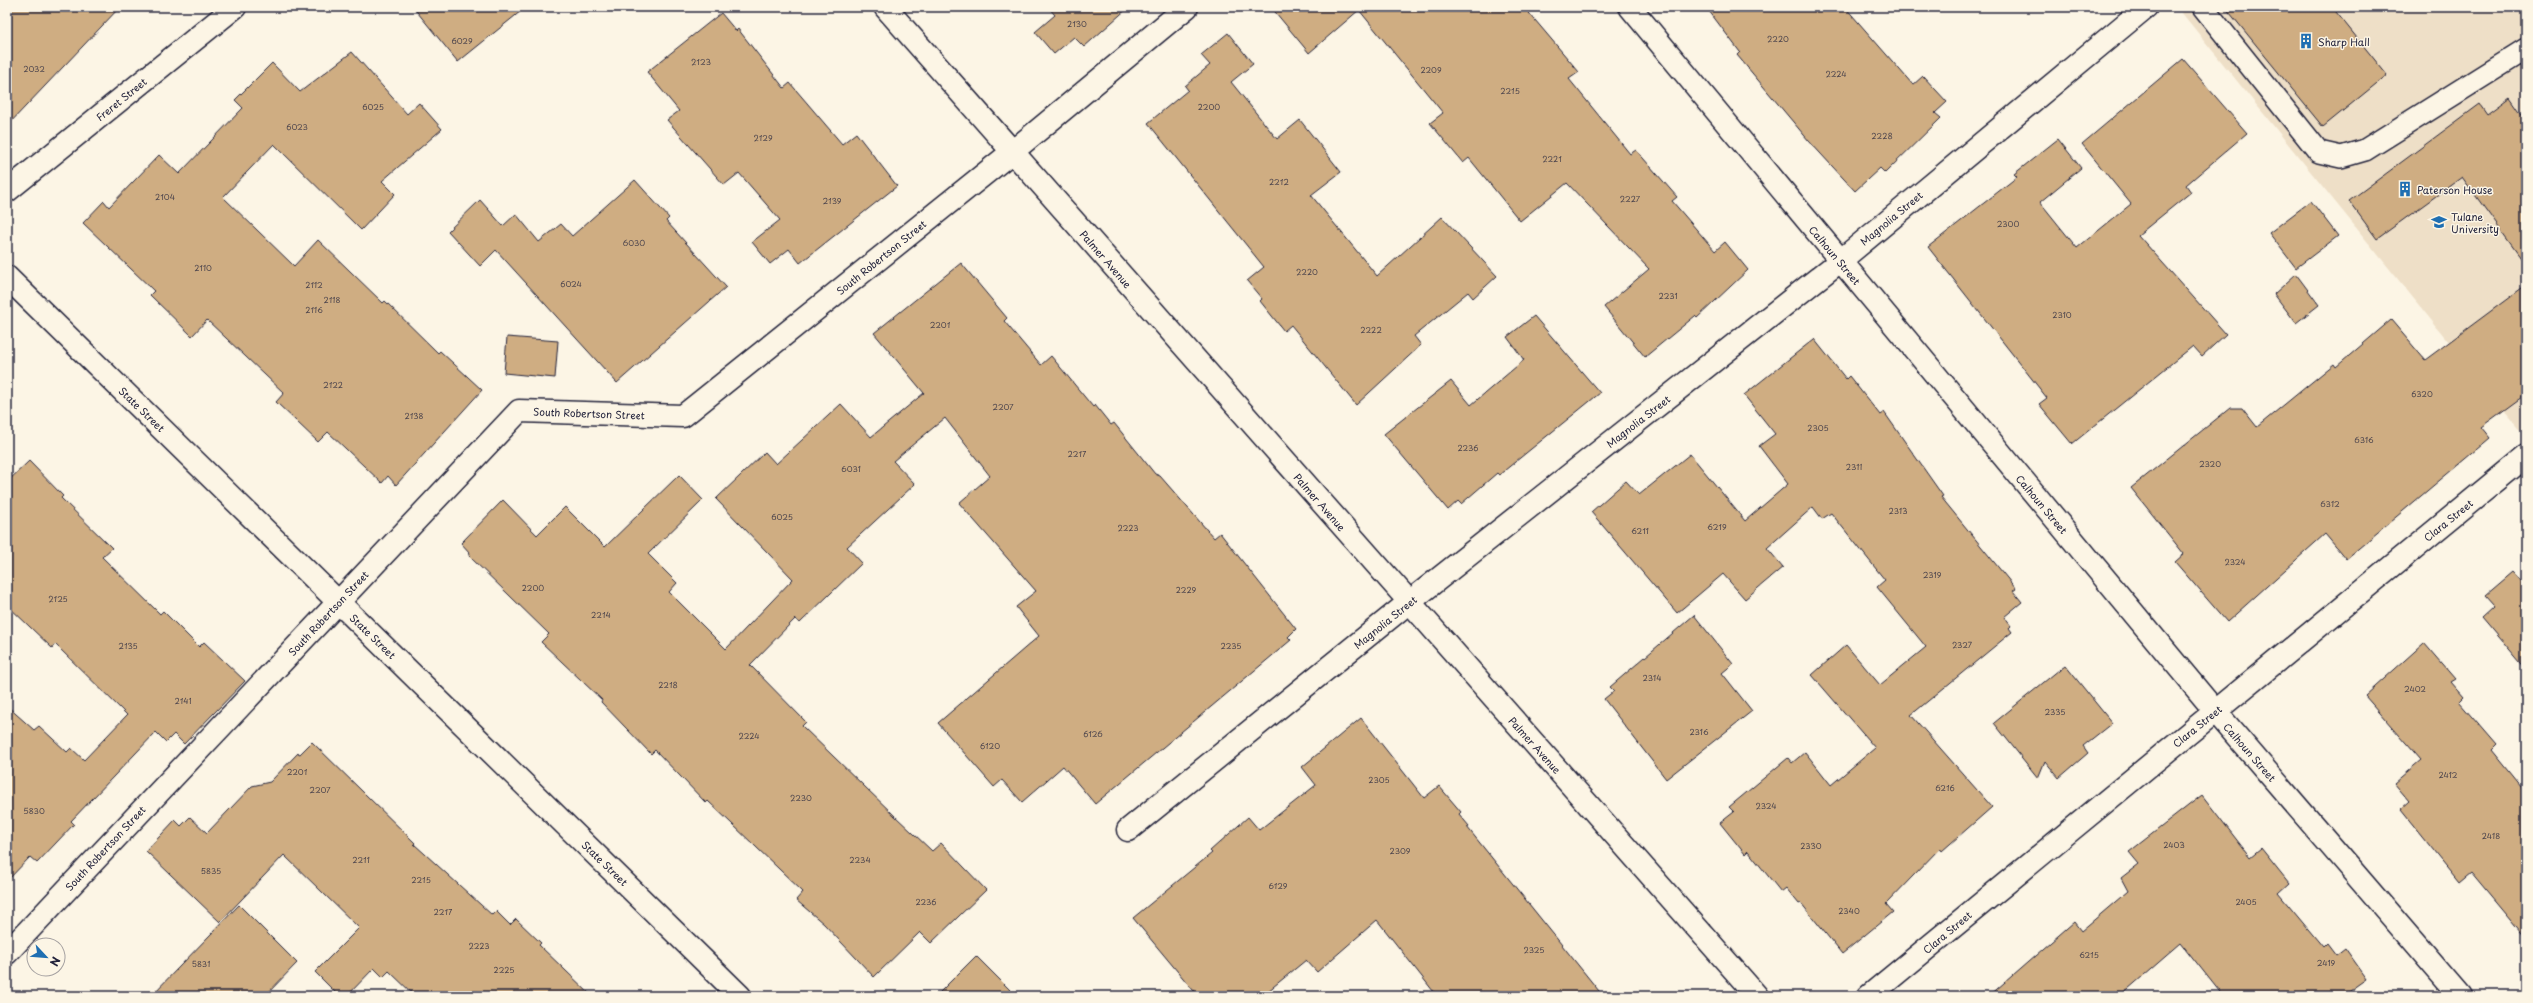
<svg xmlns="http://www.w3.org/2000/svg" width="2533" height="1003" font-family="'Playpen Sans',sans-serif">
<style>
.built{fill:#eedfc7}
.building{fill:#cfad82;stroke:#22223b}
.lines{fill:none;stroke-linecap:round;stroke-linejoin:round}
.service-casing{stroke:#22223b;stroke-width:24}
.minor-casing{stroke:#22223b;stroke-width:25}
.service{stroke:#fcf5e5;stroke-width:21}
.minor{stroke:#fcf5e5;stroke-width:22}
.labels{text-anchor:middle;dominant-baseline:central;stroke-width:3;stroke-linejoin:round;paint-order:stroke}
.number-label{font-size:8px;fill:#4d454d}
.poi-label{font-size:10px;fill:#22223b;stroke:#fcf5e5;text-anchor:start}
.street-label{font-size:10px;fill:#22223b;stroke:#fcf5e5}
</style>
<rect width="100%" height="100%" fill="#fcf5e5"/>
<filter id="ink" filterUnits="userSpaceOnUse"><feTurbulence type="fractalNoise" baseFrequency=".025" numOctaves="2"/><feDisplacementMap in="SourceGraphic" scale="8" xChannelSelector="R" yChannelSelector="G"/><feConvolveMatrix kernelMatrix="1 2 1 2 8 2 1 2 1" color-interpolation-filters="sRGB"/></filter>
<g filter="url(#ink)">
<path class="built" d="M 2177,7 L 2526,7 L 2526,437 Z"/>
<path class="building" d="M 7,7 L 120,7 L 7,126 Z
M 413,7 L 526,7 L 458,62 Z
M 1048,7 L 1129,7 L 1084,47 L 1074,37 L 1054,54 L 1035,32 L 1055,15 Z
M 1271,7 L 1524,7 L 1579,72 L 1569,79 L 1630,154 L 1636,150 L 1677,197 L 1672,201 L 1715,251 L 1725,242 L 1748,270 L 1697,318 L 1695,316 L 1645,357 L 1604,307 L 1649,269 L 1567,183 L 1520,221 L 1469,158 L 1463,163 L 1430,123 L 1443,113 L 1359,10 L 1309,53 Z
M 1706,7 L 1845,7 L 1913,85 L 1923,76 L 1947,102 L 1935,113 L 1941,118 L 1885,173 L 1880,168 L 1855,191 L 1809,141 L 1737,55 L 1740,52 Z
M 2225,7 L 2332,7 L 2387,75 L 2323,127 Z
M 721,13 L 736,31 L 738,29 L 784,88 L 790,83 L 842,144 L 856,133 L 897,186 L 800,263 L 789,249 L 770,264 L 752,242 L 780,220 L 739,173 L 724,185 L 667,120 L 679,111 L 647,72 Z
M 1228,33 L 1253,64 L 1231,82 L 1277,139 L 1300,120 L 1341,172 L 1311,195 L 1377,276 L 1442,217 L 1497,276 L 1473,298 L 1468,292 L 1414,336 L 1421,345 L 1356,405 L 1291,325 L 1284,331 L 1260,301 L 1262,299 L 1247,281 L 1264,267 L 1148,123 L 1188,90 L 1185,86 L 1210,65 L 1201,55 Z
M 352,52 L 407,114 L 419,103 L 442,129 L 382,181 L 395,194 L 361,230 L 274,144 L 223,197 L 294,266 L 318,240 L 383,303 L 385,301 L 438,353 L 440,351 L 482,390 L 396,485 L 388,476 L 382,483 L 328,432 L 318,442 L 276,402 L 284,393 L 207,320 L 192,336 L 150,295 L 154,291 L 83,223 L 104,201 L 109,207 L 159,155 L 179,174 L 243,108 L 235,100 L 272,63 L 300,92 Z
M 2183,59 L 2247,133 L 2186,185 L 2191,192 L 2138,235 L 2226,334 L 2202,356 L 2193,346 L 2072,444 L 2039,404 L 2047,398 L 1928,247 L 2017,177 L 2014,174 L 2058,139 L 2081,168 L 2040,202 L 2077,248 L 2131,204 L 2082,144 Z
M 2510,97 L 2526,120 L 2526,265 L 2462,177 L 2377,239 L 2349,201 L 2480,104 L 2487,114 Z
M 635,180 L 669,218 L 666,221 L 726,287 L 617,383 L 496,250 L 480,266 L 448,231 L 480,200 L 503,226 L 516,214 L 539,242 L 561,224 L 572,236 Z
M 2311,201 L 2338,236 L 2296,268 L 2269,233 Z
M 961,263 L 1007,318 L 1004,321 L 1041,365 L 1051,356 L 1093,407 L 1095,405 L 1111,425 L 1114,423 L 1155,474 L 1160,476 L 1214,538 L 1220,533 L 1296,629 L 1288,637 L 1291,640 L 1095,804 L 1063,766 L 1022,802 L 1002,780 L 994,787 L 938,723 L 1039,636 L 1016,607 L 1036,591 L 959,503 L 990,476 L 945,418 L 893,461 L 915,484 L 847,547 L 862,563 L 800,623 L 795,619 L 750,665 L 806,722 L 802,726 L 895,816 L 932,851 L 941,843 L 986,890 L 931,943 L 920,932 L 874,977 L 824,924 L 796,900 L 803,892 L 708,801 L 706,803 L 655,750 L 651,754 L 601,702 L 602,700 L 541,642 L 549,634 L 469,556 L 470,553 L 461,543 L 503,500 L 537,535 L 565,507 L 605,547 L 679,475 L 703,500 L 648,554 L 677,583 L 669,592 L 726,649 L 793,579 L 716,499 L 765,452 L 776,464 L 841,404 L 871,437 L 924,393 L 874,333 Z
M 2296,274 L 2319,305 L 2296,323 L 2274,294 Z
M 2526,285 L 2526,394 L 2481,427 L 2490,438 L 2346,559 L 2325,534 L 2227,622 L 2175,562 L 2184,554 L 2131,488 L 2230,408 L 2242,408 L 2257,427 L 2334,364 L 2336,367 L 2391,320 L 2425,360 Z
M 1534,316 L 1600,393 L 1499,475 L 1497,473 L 1461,504 L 1458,501 L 1448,510 L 1384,434 L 1451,381 L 1471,405 L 1524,360 L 1507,337 Z
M 507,337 L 558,341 L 555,378 L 504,373 Z
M 1814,339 L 1846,379 L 1849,376 L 1880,415 L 1884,412 L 1943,496 L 1941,497 L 2016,589 L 2013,591 L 2022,602 L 2004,617 L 2011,626 L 2009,628 L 2012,632 L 1911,715 L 1992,807 L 1942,851 L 1940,848 L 1886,904 L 1893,912 L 1842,954 L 1801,903 L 1799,904 L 1786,888 L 1781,892 L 1748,851 L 1745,854 L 1720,823 L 1734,812 L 1729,807 L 1788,758 L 1792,763 L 1805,752 L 1831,785 L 1875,748 L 1812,675 L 1846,645 L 1880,685 L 1926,647 L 1877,587 L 1885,580 L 1831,513 L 1822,519 L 1813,507 L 1767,548 L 1783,567 L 1745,599 L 1723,574 L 1677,613 L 1591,512 L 1626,481 L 1639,495 L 1690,454 L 1745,521 L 1788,484 L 1759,446 L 1775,434 L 1744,395 Z
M 29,461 L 63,496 L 61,498 L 112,548 L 102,557 L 160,614 L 163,611 L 199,647 L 204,642 L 245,681 L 184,744 L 174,734 L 166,742 L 156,732 L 71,821 L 74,824 L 37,863 L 30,857 L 7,881 L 7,706 L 34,730 L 39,726 L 67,752 L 71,748 L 84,760 L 127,715 L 55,644 L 52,648 L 7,605 L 7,482 Z
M 2513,572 L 2522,582 L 2526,578 L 2526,669 L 2482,617 L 2495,605 L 2486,595 Z
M 1694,615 L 1733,664 L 1722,673 L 1752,711 L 1666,779 L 1604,699 L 1614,691 L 1610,687 Z
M 2424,643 L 2455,679 L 2450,682 L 2463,697 L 2459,701 L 2497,745 L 2492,750 L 2526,792 L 2526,938 L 2471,872 L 2459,882 L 2401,810 L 2410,802 L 2394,783 L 2421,760 L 2365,696 Z
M 2065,665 L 2112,723 L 2083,746 L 2088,753 L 2059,778 L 2045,761 L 2038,778 L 1994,723 Z
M 1361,718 L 1424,798 L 1439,786 L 1461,812 L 1459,814 L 1469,826 L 1467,827 L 1603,996 L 1437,996 L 1377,920 L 1317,972 L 1306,960 L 1262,996 L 1198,996 L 1133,918 L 1212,853 L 1210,851 L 1248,817 L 1259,830 L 1316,785 L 1302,767 Z
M 312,742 L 415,843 L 414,844 L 492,915 L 496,911 L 510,925 L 516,919 L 541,943 L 539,945 L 592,996 L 415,996 L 389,971 L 383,977 L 374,968 L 347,996 L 339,996 L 315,972 L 359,928 L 284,855 L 220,922 L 146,851 L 175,820 L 181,826 L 190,817 L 207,833 L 252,786 L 270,782 L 298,753 L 300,754 Z
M 2202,795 L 2250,857 L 2261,848 L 2289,883 L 2278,893 L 2323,947 L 2327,943 L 2336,955 L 2345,948 L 2367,979 L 2343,996 L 2223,996 L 2181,943 L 2120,996 L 1989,996 L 2074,922 L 2081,931 L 2128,891 L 2121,878 L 2139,864 L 2129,852 Z
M 239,905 L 297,963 L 265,996 L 151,996 Z
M 976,956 L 1016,996 L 936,996 Z"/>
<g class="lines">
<g class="service-casing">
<path id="service" d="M 2203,7 L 2319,152 L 2341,157 L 2365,150 L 2526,49"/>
</g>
<g class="minor-casing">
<path id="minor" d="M 885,7 L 1757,996
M 1630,7 L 2215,711 L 2460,996
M 7,191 L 235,7
M 7,277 L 740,996
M 1128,830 L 1408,603 L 1840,261 L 2146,7
M 7,953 L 519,411 L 683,416 L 1012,152 L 1187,7
M 1869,996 L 2526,456"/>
</g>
<use href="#service" class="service"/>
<use href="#minor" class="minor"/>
</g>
</g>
<defs>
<g id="building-bare" transform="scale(1.2)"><path d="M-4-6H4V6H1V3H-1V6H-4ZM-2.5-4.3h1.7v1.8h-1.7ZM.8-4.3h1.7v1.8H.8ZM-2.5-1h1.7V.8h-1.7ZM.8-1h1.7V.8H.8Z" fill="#1f6fb2" stroke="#fcf5e5" stroke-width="2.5" paint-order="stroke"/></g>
<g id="university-bare" transform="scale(1.2)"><path d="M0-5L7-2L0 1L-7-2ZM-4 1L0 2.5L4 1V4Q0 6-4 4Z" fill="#1f6fb2" stroke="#fcf5e5" stroke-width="2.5" paint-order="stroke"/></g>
</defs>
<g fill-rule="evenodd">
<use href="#building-bare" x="2306" y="41"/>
<use href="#building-bare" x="2405" y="189"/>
<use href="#university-bare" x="2439" y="222"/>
</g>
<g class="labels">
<g class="number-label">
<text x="1077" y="24">2130</text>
<text x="1778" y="39">2220</text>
<text x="462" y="41">6029</text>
<text x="701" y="62">2123</text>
<text x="34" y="69">2032</text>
<text x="1431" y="70">2209</text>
<text x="1836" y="74">2224</text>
<text x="1510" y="91">2215</text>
<text x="373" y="107">6025</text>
<text x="1209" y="107">2200</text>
<text x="297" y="127">6023</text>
<text x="1882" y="136">2228</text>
<text x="763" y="138">2129</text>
<text x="1552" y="159">2221</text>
<text x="1279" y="182">2212</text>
<text x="165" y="197">2104</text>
<text x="1630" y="199">2227</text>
<text x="832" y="201">2139</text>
<text x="2008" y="224">2300</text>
<text x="634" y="243">6030</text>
<text x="203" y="268">2110</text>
<text x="1307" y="272">2220</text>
<text x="571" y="284">6024</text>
<text x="314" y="285">2112</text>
<text x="1668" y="296">2231</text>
<text x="332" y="300">2118</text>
<text x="314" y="310">2116</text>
<text x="2062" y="315">2310</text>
<text x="940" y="325">2201</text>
<text x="1371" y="330">2222</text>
<text x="333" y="385">2122</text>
<text x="2422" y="394">6320</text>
<text x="1003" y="407">2207</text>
<text x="414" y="416">2138</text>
<text x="1818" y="428">2305</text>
<text x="2364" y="440">6316</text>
<text x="1468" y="448">2236</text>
<text x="1077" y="454">2217</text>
<text x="2210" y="464">2320</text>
<text x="1854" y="467">2311</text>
<text x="851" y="469">6031</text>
<text x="2330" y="504">6312</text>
<text x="1898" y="511">2313</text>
<text x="782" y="517">6025</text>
<text x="1717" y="527">6219</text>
<text x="1128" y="528">2223</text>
<text x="1640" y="531">6211</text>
<text x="2235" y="562">2324</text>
<text x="1932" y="575">2319</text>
<text x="533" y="588">2200</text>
<text x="1186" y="590">2229</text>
<text x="58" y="599">2125</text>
<text x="601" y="615">2214</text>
<text x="1962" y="645">2327</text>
<text x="128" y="646">2135</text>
<text x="1231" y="646">2235</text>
<text x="1652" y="678">2314</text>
<text x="668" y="685">2218</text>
<text x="2415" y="689">2402</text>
<text x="183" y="701">2141</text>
<text x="2055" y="712">2335</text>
<text x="1699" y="732">2316</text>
<text x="1093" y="734">6126</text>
<text x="749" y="736">2224</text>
<text x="990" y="746">6120</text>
<text x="297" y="772">2201</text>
<text x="2448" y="775">2412</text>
<text x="1379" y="780">2305</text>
<text x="1945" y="788">6216</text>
<text x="320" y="790">2207</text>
<text x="801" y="798">2230</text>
<text x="1766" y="806">2324</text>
<text x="34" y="811">5830</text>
<text x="2491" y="836">2418</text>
<text x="2174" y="845">2403</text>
<text x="1811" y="846">2330</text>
<text x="1400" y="851">2309</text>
<text x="361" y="860">2211</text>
<text x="860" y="860">2234</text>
<text x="211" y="871">5835</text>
<text x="421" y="880">2215</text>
<text x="1278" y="886">6129</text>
<text x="926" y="902">2236</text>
<text x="2246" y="902">2405</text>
<text x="1849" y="911">2340</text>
<text x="443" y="912">2217</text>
<text x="479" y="946">2223</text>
<text x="1534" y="950">2325</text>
<text x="2089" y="955">6215</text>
<text x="2326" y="963">2419</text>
<text x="201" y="964">5831</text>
<text x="504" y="970">2225</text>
</g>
<g class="poi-label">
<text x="2318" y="41">Sharp Hall</text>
<text x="2417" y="189">Paterson House</text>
<text x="2451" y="216">Tulane<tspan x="2451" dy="12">University</tspan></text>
</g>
<g class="street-label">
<text transform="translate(121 99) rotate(-39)">Freret Street</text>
<text transform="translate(1891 218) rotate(-40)">Magnolia Street</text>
<text transform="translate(1835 255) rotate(50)">Calhoun Street</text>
<text transform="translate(881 257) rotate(-39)">South Robertson Street</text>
<text transform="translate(1106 259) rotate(49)">Palmer Avenue</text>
<text transform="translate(142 409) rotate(44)">State Street</text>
<text transform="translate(589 413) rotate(2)">South Robertson Street</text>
<text transform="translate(1638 421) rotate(-38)">Magnolia Street</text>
<text transform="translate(1320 502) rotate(49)">Palmer Avenue</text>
<text transform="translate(2042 504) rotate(50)">Calhoun Street</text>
<text transform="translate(2448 520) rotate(-39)">Clara Street</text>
<text transform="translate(328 613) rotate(-47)">South Robertson Street</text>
<text transform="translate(1385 622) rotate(-39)">Magnolia Street</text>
<text transform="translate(373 636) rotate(44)">State Street</text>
<text transform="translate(2197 726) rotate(-39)">Clara Street</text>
<text transform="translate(1535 745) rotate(48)">Palmer Avenue</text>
<text transform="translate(2250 752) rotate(49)">Calhoun Street</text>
<text transform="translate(105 848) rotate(-47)">South Robertson Street</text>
<text transform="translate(605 863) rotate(44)">State Street</text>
<text transform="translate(1947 932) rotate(-40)">Clara Street</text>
</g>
</g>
<rect width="2533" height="1003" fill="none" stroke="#fcf5e5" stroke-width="24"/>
<rect x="12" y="12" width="2509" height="979" fill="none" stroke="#22223b" stroke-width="1.5" filter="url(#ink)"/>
<g transform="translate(46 957) rotate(116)"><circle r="19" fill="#fcf5e5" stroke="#a5a1a1"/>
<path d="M0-3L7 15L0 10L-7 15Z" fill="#1f6fb2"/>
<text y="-6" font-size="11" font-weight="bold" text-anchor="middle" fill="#22223b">N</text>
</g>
</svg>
